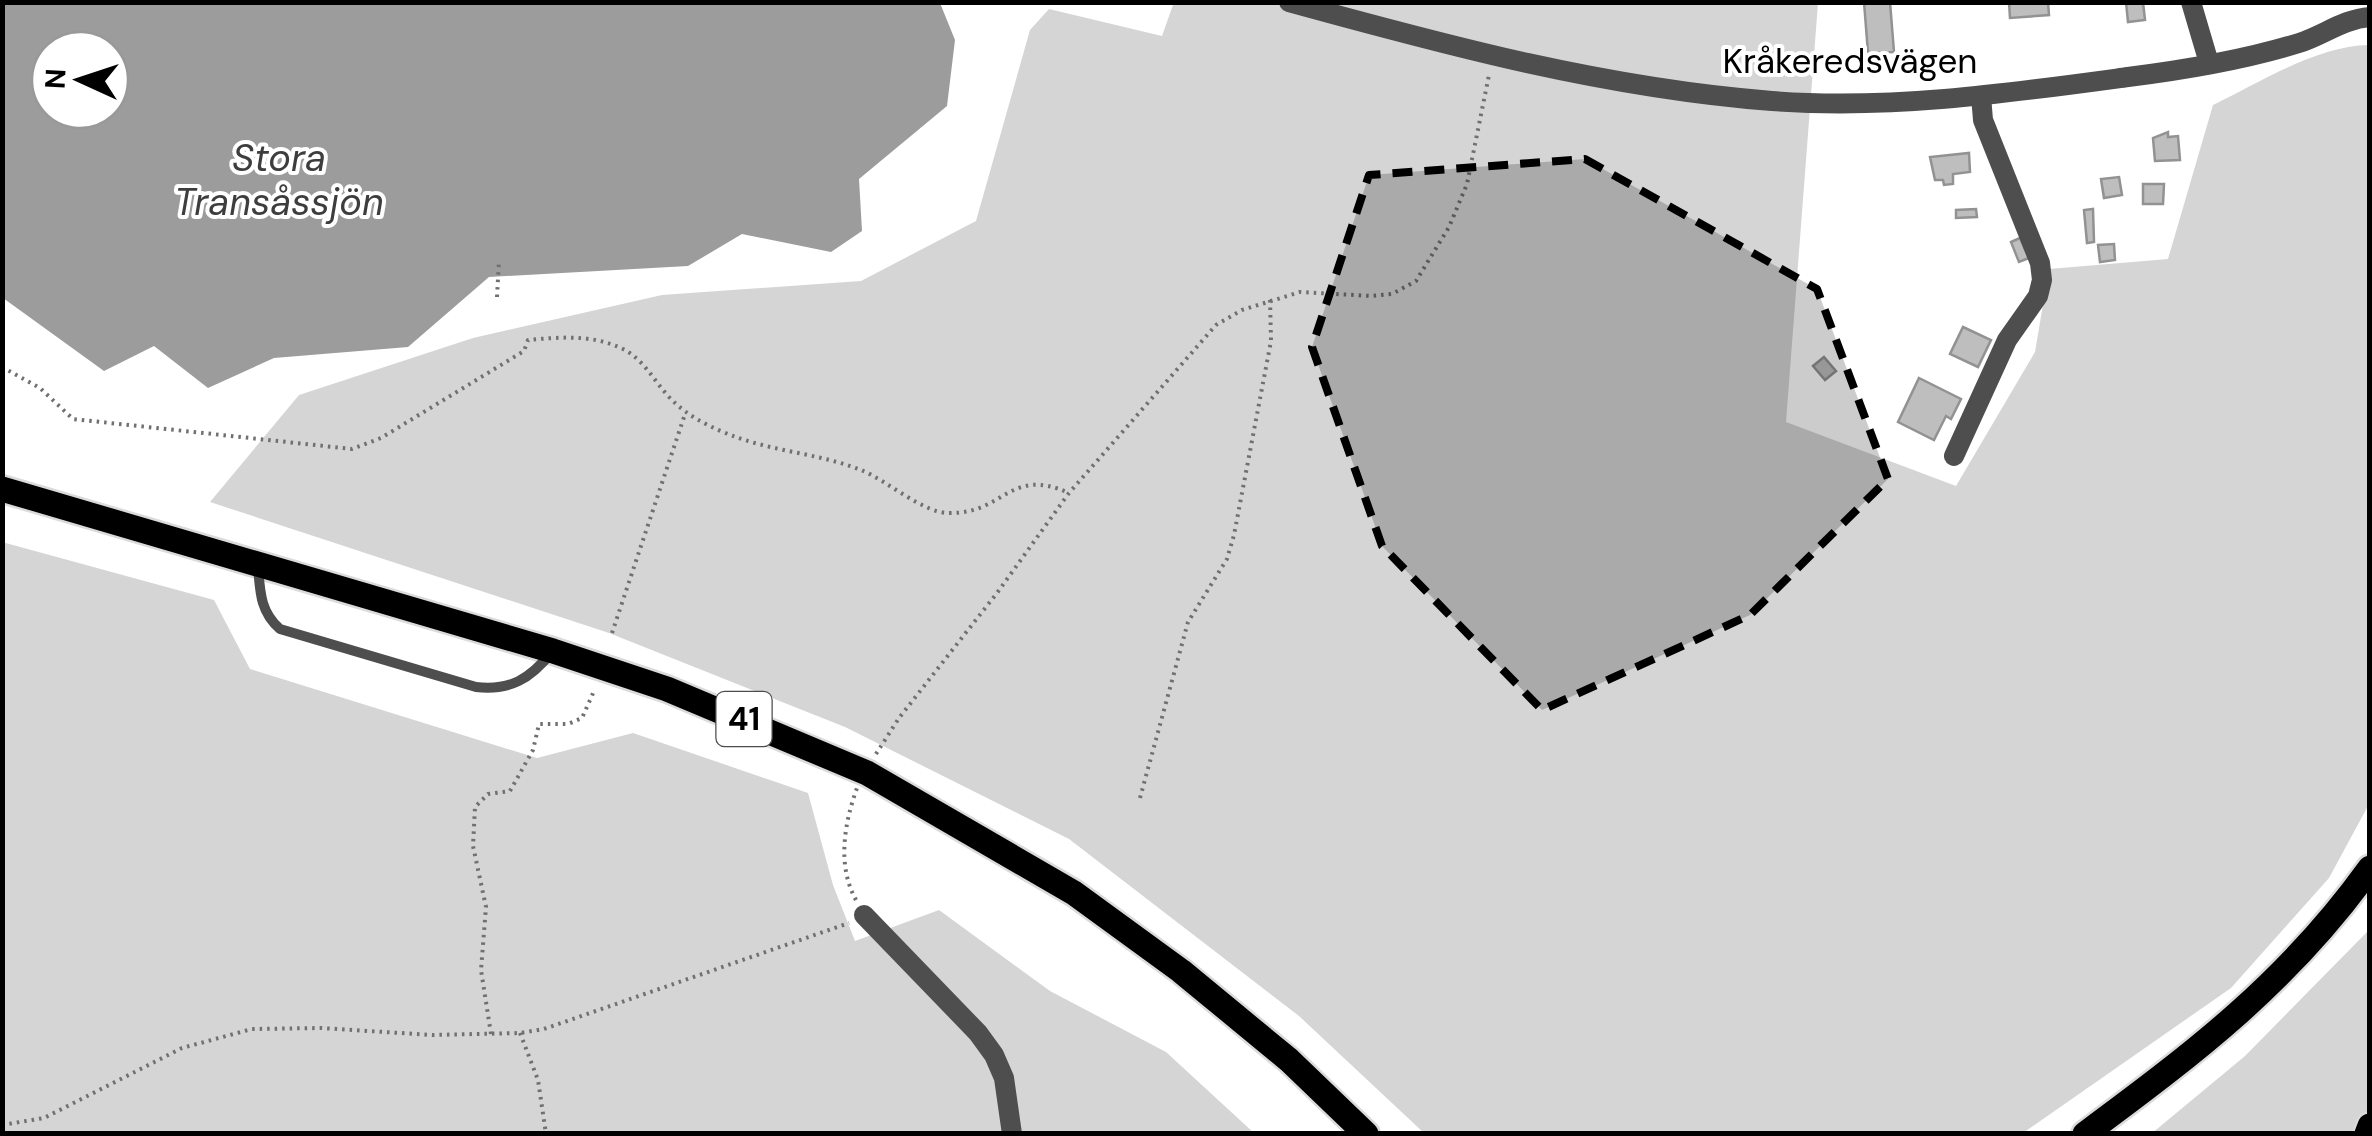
<svg xmlns="http://www.w3.org/2000/svg" width="2372" height="1136" font-family="'DM Sans',sans-serif">
<style>
.green{fill:#d5d5d5}
.water{fill:#9c9c9c;fill-rule:evenodd}
.building{fill:#bebebe;stroke:#929292;stroke-width:2.5}
.lines{fill:none;stroke-linecap:round;stroke-linejoin:round}
.primary-casing{stroke:#dbdbdb;stroke-width:30}
.path{stroke:#707070;stroke-width:4;stroke-dasharray:2.5 5;stroke-linecap:butt}
.service{stroke:#4e4e4e;stroke-width:10}
.minor{stroke:#4e4e4e;stroke-width:20}
.primary{stroke:#000;stroke-width:25}
.marked{fill:#000;fill-opacity:0.2;stroke:#000;stroke-width:8;stroke-dasharray:20 12;stroke-linejoin:round}
.labels{text-anchor:middle;dominant-baseline:central;stroke-width:8;stroke-linejoin:round;paint-order:stroke}
.shield{fill:#fff;stroke:#4c4c4c;stroke-width:2.5}
.shield-label{font-size:32px;font-weight:bold;fill:#000}
.street-label{font-size:35px;fill:#000;stroke:#fff}
.water-label{font-size:38px;font-style:italic;fill:#3d3d3d;stroke:#fff}
</style>
<rect width="100%" height="100%" fill="#fff"/>
<path class="green" d="M 1174,2 L 1818,3 L 1786,422 L 1956,486 L 2035,352 L 2049,269 L 2168,259 L 2213,105 C 2261,82 2316,46 2369,45 L 2369,804 L 2329,878 L 2231,988 L 2023,1133 L 1424,1133 L 1299,1016 L 1069,839 L 845,727 L 609,633 L 210,502 L 299,395 L 473,338 L 662,295 L 861,281 L 976,221 L 1030,30 L 1049,9 L 1162,36 Z
M 2,542 L 214,600 L 250,669 L 537,758 L 633,733 L 808,793 L 833,885 L 855,941 L 939,910 L 1050,991 L 1166,1052 L 1254,1133 L 3,1133 Z
M 2369,930 L 2369,1133 L 2151,1134 L 2245,1056 Z"/>
<path class="water" d="M 940,3 L 955,40 L 947,106 L 859,179 L 862,231 L 831,252 L 742,234 L 688,266 L 489,277 L 408,347 L 274,358 L 208,388 L 154,346 L 104,371 L 3,298 L 3,3 ZM 50,50 L 110,50 L 110,110 L 50,110 Z"/>
<path class="building" d="M 1864,2 L 1890,2 L 1894,52 L 1868,53 Z
M 2009,2 L 2048,2 L 2049,15 L 2010,18 Z
M 2126,2 L 2143,2 L 2145,20 L 2128,22 Z
M 2168,132 L 2168,137 L 2178,136 L 2180,160 L 2155,161 L 2153,138 Z
M 1969,153 L 1970,172 L 1953,174 L 1953,184 L 1944,185 L 1943,180 L 1935,180 L 1930,157 Z
M 2119,177 L 2122,195 L 2104,198 L 2101,179 Z
M 2143,184 L 2164,184 L 2163,204 L 2143,204 Z
M 1976,209 L 1977,217 L 1956,218 L 1956,210 Z
M 2093,209 L 2094,242 L 2087,243 L 2084,210 Z
M 2020,238 L 2029,258 L 2019,262 L 2011,242 Z
M 2114,244 L 2115,260 L 2100,262 L 2098,245 Z
M 1963,327 L 1991,340 L 1978,367 L 1950,354 Z
M 1824,357 L 1836,371 L 1825,380 L 1813,366 Z
M 1919,378 L 1961,399 L 1951,419 L 1946,416 L 1934,440 L 1898,422 Z"/>
<g class="lines">
<g class="primary-casing">
<path id="primary" d="M 2,489 L 553,651 L 667,689 L 867,773 L 1074,893 L 1181,971 L 1289,1060 L 1366,1134
M 2085,1134 C 2197,1051 2288,982 2370,868
M 2367,1134 L 2370,1126"/>
</g>
<path class="path" d="M 497,297 L 499,261
M 2,367 L 40,388 L 73,419 L 352,449 L 381,438 L 524,351 L 528,340 C 561,337 594,334 625,350 C 646,362 655,383 671,399 C 688,417 714,429 736,437 C 777,452 821,454 861,470 C 888,481 923,513 949,513 C 1005,514 1009,466 1069,493
M 612,633 L 685,414
M 876,754 L 899,718 L 997,593 L 1069,493 L 1216,325 L 1242,310 L 1300,292 L 1372,296 L 1392,294 L 1416,281 L 1449,227 L 1467,184 L 1489,75
M 1140,798 L 1188,622 L 1227,559 L 1234,535 L 1271,341 L 1270,299
M 856,900 C 837,866 844,824 857,788
M 520,1033 L 538,1080 L 546,1134
M 491,1034 L 481,970 L 486,907 L 473,846 L 475,807 L 488,794 L 510,791 L 533,750 L 539,724 L 568,724 L 582,718 L 594,691
M 2,1125 L 44,1118 L 182,1048 L 252,1029 L 321,1028 L 432,1035 L 520,1033 L 544,1029 L 849,923"/>
<path class="service" d="M 258,566 C 260,591 260,612 280,629 L 476,687 C 510,691 530,679 552,652"/>
<path class="minor" d="M 1289,2 C 1449,46 1605,88 1772,101 C 1891,110 2010,93 2128,77 C 2184,70 2244,60 2299,43 C 2324,35 2343,19 2370,17
M 2191,2 L 2209,63
M 1954,456 L 2007,340 L 2038,296 L 2042,280 L 2040,263 L 1983,120 L 1981,96
M 864,915 L 978,1033 L 994,1055 L 1004,1078 L 1012,1134"/>
<use href="#primary" class="primary"/>
</g>
<path class="marked" d="M 1585,159 L 1817,289 L 1888,479 L 1750,615 L 1542,710 L 1382,546 L 1312,347 L 1369,175 Z"/>
<g class="labels">
<rect class="shield" x="716.5" y="692" width="55" height="54" rx="8"/>
<g class="shield-label">
<text x="744" y="719">41</text>
</g>
<g class="street-label">
<text x="1850" y="61">Kråkeredsvägen</text>
</g>
<g class="water-label">
<text x="279" y="158">Stora<tspan x="279" dy="44">Transåssjön</tspan></text>
</g>
</g>
<rect width="2372" height="1136" fill="none" stroke="#000000" stroke-width="10"/>
<g transform="translate(80 80) rotate(273)"><circle r="48" fill="#ffffff" stroke="#999999" stroke-width="2.5"/>
<path d="M0-8L18 38L0 25L-18 38Z" fill="#000000"/>
<text y="-15" font-size="28" font-weight="bold" text-anchor="middle" fill="#000000">N</text>
</g>
</svg>
